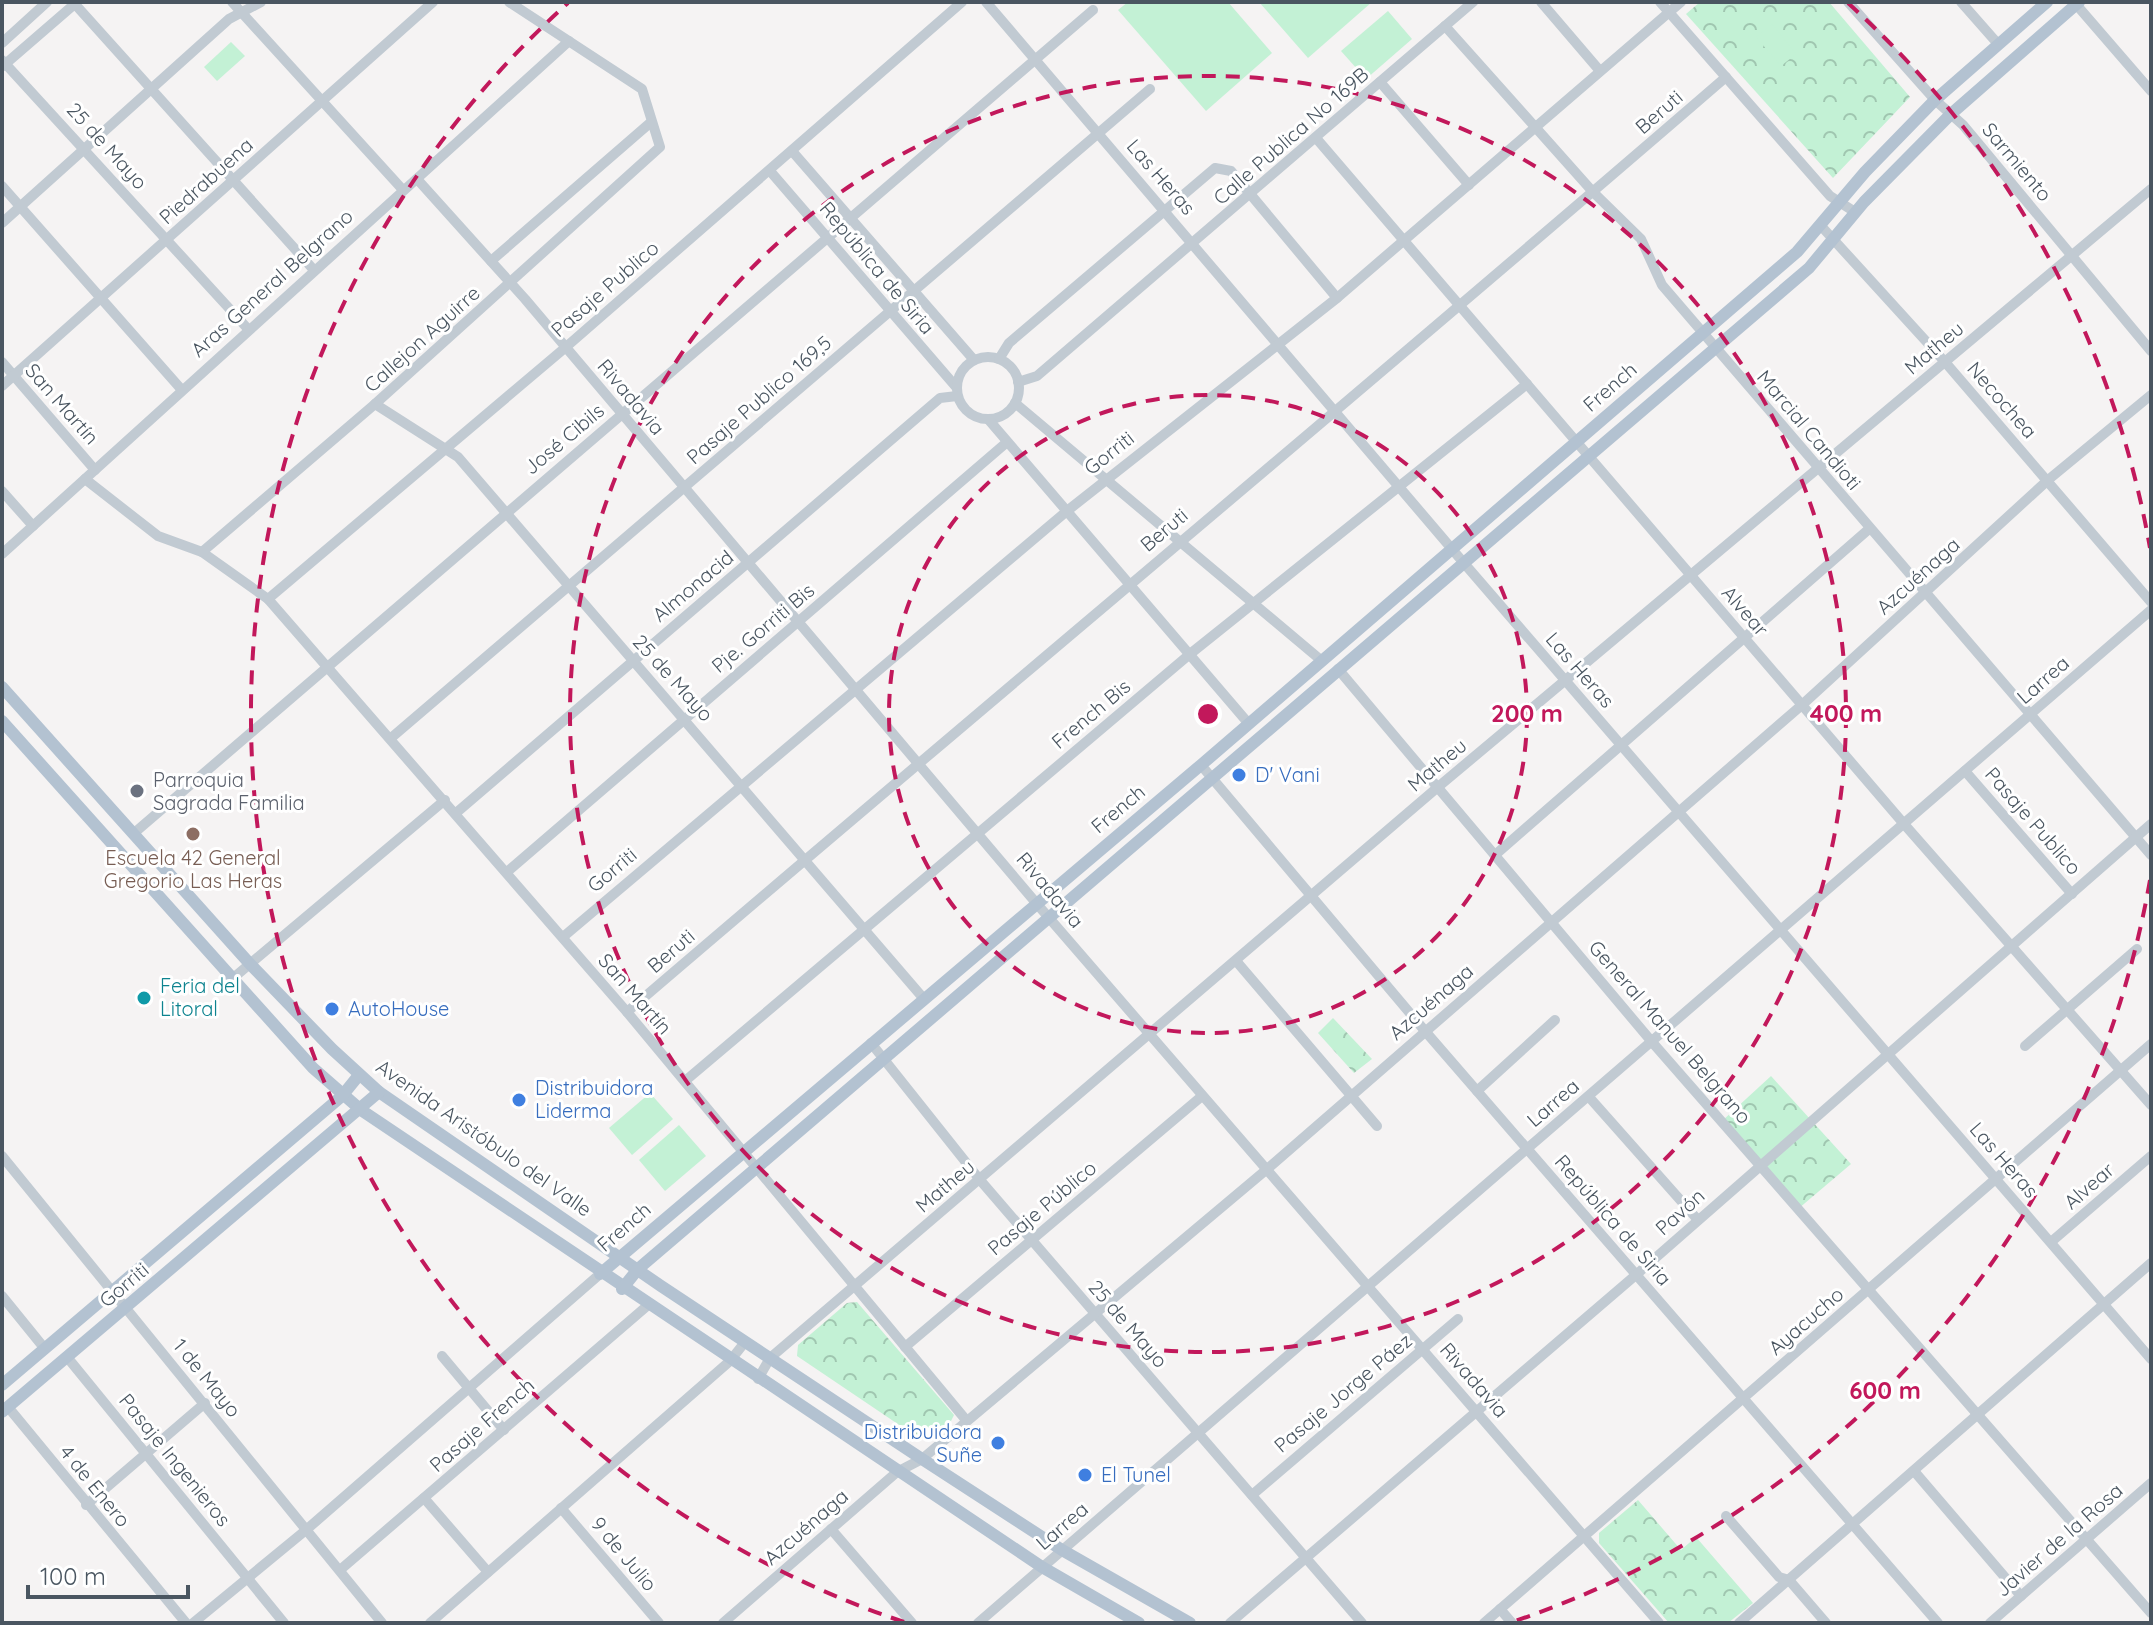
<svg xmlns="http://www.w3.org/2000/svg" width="2153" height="1625" viewBox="0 0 2153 1625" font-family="Quicksand,sans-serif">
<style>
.park{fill:url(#park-crowns)}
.pitch{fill:#c3f1d5}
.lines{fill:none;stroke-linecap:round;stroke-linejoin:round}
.minor{stroke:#c1cad2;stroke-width:10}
.major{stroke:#b3c2d1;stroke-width:12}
.ring{fill:none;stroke:#c2185b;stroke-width:4;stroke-dasharray:14 10}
.shop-dot{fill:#3f7fe0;stroke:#fff;stroke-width:3}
.worship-dot{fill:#6b7280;stroke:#fff;stroke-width:3}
.education-dot{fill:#8d6e63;stroke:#fff;stroke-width:3}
.culture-dot{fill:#0f9aa8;stroke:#fff;stroke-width:3}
.labels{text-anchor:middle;stroke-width:6;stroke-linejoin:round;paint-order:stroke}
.street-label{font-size:20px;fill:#4a5661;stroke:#fff}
.shop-label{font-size:20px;fill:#366cbe;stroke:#fff;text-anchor:start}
.worship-label{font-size:20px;fill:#5b616d;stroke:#fff;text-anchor:start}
.education-label{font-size:20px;fill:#785e54;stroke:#fff}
.culture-label{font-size:20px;fill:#0d838f;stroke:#fff;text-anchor:start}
.centre{fill:#c2185b;stroke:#fff;stroke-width:4}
.ring-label{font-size:24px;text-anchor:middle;font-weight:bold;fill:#c2185b;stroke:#fff;stroke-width:6;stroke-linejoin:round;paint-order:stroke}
</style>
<defs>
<pattern id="park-crowns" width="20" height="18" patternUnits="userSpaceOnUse" patternTransform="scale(2)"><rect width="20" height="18" fill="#c3f1d5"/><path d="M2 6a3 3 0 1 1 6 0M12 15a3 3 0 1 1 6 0" fill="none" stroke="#a0c6b0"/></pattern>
</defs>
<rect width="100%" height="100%" fill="#f5f3f3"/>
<g class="park">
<path d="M 1700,2 L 1829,2 L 1910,97 L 1833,178 L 1686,14 Z"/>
<path d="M 1333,1018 L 1372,1059 L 1354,1073 L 1318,1033 Z"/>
<path d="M 1771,1076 L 1851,1164 L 1798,1209 L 1722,1121 Z"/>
<path d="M 857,1302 L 954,1415 L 950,1423 L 929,1440 L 920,1439 L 797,1356 L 798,1345 L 847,1303 Z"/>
<path d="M 1638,1500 L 1681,1550 L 1696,1537 L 1753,1603 L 1728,1623 L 1669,1623 L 1599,1543 L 1599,1533 Z"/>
</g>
<g class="pitch">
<path d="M 1128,2 L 1228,2 L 1272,53 L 1206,111 L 1118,10 Z"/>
<path d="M 1259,2 L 1372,2 L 1308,58 Z"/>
<path d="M 1388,11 L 1412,39 L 1366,79 L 1341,51 Z"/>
<path d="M 1772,24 L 1796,54 L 1781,66 L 1756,37 Z"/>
<path d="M 231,42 L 245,56 L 217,81 L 204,67 Z"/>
<path d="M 650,1093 L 673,1119 L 632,1155 L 609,1128 Z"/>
<path d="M 679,1125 L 706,1156 L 665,1191 L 639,1160 Z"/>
</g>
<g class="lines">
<g class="minor">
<path d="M 73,2 L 313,269"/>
<path d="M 232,2 L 403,190"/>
<path d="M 986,2 L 1463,562 L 2151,1359"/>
<path d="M 1541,2 L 1600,71"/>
<path d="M 1660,2 L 1830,196 L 1855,212"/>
<path d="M 1848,2 L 1935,100 L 1963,125 L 2151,351"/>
<path d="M 1961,2 L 1998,44"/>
<path d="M 2074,2 L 2151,91"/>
<path d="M 1445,26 L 1593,192 L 1641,239 L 1662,285 L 2151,855"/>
<path d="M 2,43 L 47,2"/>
<path d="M 2,60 L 248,329"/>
<path d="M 3,66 L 77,2"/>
<path d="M 1380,82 L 1469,185"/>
<path d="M 1316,138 L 1904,824 L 2151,1105"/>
<path d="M 792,151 L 974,360"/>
<path d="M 770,171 L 957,388"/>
<path d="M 417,179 L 525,299 L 1037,904 L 1659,1623"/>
<path d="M 2,186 L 181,389"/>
<path d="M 2,223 L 229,19 L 261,2"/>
<path d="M 1822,227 L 1945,362 L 2151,602"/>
<path d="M 491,261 L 650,123"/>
<circle cx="988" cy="388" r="31"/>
<path d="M 999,359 L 1009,343 L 1215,168 L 1231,171 L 1337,298"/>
<path d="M 2,362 L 95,470"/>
<path d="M 1018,382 L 1037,376 L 1473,2"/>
<path d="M 2,386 L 433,2"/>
<path d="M 1015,403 L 1322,661"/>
<path d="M 375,404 L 458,457 L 924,999"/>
<path d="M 988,419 L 1249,724"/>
<path d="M 85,479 L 158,536 L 202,552 L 268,599 L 627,1012 L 966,1420"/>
<path d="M 2,491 L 33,526"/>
<path d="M 202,552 L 375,404 L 660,147 L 642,89 L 509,2"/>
<path d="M 2,554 L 569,41"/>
<path d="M 268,599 L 566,347 L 962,2"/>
<path d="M 1338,669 L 1652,1042 L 2151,1613"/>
<path d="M 391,738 L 1150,89"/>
<path d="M 1201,765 L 1425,1031 L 1938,1623"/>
<path d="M 1965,771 L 2072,894"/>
<path d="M 456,813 L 940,398 L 957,396"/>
<path d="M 133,834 L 1093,10"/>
<path d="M 1495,855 L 1869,529"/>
<path d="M 507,872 L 1006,443"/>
<path d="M 563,937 L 1067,511 L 1337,298 L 1681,2"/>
<path d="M 1237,962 L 1377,1126"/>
<path d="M 232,979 L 445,800"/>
<path d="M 627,1012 C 992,699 1362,392 1726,77"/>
<path d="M 871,1043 L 980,1180 L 1362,1623"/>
<path d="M 2025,1046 L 2137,949"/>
<path d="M 685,1081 L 1190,654 L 1527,384"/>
<path d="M 1477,1091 L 1555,1020"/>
<path d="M 1589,1097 L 1698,1220"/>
<path d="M 2,1156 L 382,1623"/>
<path d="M 2051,1242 L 2151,1156"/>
<path d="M 2,1296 L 45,1349"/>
<path d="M 905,1347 L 1202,1096"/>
<path d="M 442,1356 L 504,1430"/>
<path d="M 67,1357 L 284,1623"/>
<path d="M 758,1379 L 770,1358 L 1438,787 L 2151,189"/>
<path d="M 8,1407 L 186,1623"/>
<path d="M 1914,1471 L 2021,1596"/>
<path d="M 1252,1495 L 1458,1319"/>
<path d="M 424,1498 L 488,1572"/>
<path d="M 86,1505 L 205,1403"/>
<path d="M 561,1508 L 659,1623"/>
<path d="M 1726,1516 L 1779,1577 L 1789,1580 L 1826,1623"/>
<path d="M 831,1529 L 912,1623"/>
<path d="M 340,1570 L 647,1306"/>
<path d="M 1500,1609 L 1512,1623"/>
<path d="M 193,1623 L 306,1530 L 600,1274"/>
<path d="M 430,1623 L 730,1361 L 745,1342"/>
<path d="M 723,1623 L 897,1472 L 922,1459 L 1266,1170 L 1803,704 L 2048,480 L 2151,395"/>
<path d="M 978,1623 L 2151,610"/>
<path d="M 1230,1623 L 1637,1274 L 2151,824"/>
<path d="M 1484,1623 L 2151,1044"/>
<path d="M 1739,1623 L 2151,1263"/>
<path d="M 1990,1623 L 2151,1483"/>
</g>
<g class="major">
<path d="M 2,687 L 250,964 L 332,1049 L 379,1092 L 661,1286 L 922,1459 L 1062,1550 L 1190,1623"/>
<path d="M 2,721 L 313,1068 L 361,1110 L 1042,1567 L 1139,1623"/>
<path d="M 600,1274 L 1201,765 L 1797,252 L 1865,172 L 1935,100 L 2047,2"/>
<path d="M 622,1289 L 638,1269 L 1809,268 L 1864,202 L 1951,114 L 2079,2"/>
<path d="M 2,1385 L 342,1096 L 359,1075"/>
<path d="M 2,1412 L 379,1092"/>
</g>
</g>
<g class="ring">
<circle cx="1208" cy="714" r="319"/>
<circle cx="1208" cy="714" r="638"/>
<path d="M2150 880A957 957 0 0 1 1512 1622M904 1622A957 957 0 0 1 568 3M1848 3A957 957 0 0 1 2150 548"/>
</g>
<g class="shop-dot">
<circle cx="1239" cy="775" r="8"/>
<circle cx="332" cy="1009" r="8"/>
<circle cx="519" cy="1100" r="8"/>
<circle cx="998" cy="1443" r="8"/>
<circle cx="1085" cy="1475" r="8"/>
</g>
<circle class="worship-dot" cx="137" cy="791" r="8"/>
<circle class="education-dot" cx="193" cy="834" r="8"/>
<circle class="culture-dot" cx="144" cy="998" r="8"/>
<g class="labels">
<g class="street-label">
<text transform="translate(1659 112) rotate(-41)" y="7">Beruti</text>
<text transform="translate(1291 136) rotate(-41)" y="7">Calle Publica No 169B</text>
<text transform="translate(107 146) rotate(48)" y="7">25 de Mayo</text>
<text transform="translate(2017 162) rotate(50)" y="7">Sarmiento</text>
<text transform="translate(1161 177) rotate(49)" y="7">Las Heras</text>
<text transform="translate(206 181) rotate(-42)" y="7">Piedrabuena</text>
<text transform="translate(877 268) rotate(50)" y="7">República de Siria</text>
<text transform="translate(272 283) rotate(-42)" y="7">Aras General Belgrano</text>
<text transform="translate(605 289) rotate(-41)" y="7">Pasaje Publico</text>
<text transform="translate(422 339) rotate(-42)" y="7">Callejon Aguirre</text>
<text transform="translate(1934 348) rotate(-40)" y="7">Matheu</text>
<text transform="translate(1610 387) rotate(-41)" y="7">French</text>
<text transform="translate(631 397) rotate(50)" y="7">Rivadavia</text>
<text transform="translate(759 400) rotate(-41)" y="7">Pasaje Publico 169,5</text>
<text transform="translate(2002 400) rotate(49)" y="7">Necochea</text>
<text transform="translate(62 404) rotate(49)" y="7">San Martín</text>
<text transform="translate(1809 430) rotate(50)" y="7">Marcial Candioti</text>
<text transform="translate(564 439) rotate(-40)" y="7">José Cibils</text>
<text transform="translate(1109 453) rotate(-38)" y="7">Gorriti</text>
<text transform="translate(1164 530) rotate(-40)" y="7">Beruti</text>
<text transform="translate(1918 576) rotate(-42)" y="7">Azcuénaga</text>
<text transform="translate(693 586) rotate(-40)" y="7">Almonacid</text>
<text transform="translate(1745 611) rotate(49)" y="7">Alvear</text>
<text transform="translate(763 628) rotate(-40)" y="7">Pje. Gorriti Bis</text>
<text transform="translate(1580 670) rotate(49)" y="7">Las Heras</text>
<text transform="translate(673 678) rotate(48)" y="7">25 de Mayo</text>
<text transform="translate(2043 680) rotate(-41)" y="7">Larrea</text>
<text transform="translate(1091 714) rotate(-40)" y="7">French Bis</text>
<text transform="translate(1437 765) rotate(-40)" y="7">Matheu</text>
<text transform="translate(1118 809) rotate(-40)" y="7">French</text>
<text transform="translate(2033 821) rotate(49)" y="7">Pasaje Publico</text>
<text transform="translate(612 870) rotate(-40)" y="7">Gorriti</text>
<text transform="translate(1050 890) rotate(50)" y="7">Rivadavia</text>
<text transform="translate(671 951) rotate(-41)" y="7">Beruti</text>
<text transform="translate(635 994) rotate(49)" y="7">San Martín</text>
<text transform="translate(1431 1002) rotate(-41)" y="7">Azcuénaga</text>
<text transform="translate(1670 1032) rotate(49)" y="7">General Manuel Belgrano</text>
<text transform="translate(1553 1103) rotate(-41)" y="7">Larrea</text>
<text transform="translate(484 1138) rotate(35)" y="7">Avenida Aristóbulo del Valle</text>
<text transform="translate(2004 1160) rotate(49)" y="7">Las Heras</text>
<text transform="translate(945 1186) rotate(-40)" y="7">Matheu</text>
<text transform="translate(2089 1186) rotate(-41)" y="7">Alvear</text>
<text transform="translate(1042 1208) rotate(-40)" y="7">Pasaje Público</text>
<text transform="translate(1680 1212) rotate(-42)" y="7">Pavón</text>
<text transform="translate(1613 1220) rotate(49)" y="7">República de Siria</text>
<text transform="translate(624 1227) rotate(-41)" y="7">French</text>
<text transform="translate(124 1285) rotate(-40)" y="7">Gorriti</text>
<text transform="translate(1806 1321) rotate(-41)" y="7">Ayacucho</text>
<text transform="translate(1128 1324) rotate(49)" y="7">25 de Mayo</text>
<text transform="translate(207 1378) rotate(51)" y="7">1 de Mayo</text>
<text transform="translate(1474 1380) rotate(49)" y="7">Rivadavia</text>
<text transform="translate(1343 1393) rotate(-40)" y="7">Pasaje Jorge Páez</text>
<text transform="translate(482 1425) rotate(-41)" y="7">Pasaje French</text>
<text transform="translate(175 1460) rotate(51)" y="7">Pasaje Ingenieros</text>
<text transform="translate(95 1486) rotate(51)" y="7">4 de Enero</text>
<text transform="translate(1062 1526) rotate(-41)" y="7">Larrea</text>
<text transform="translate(806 1527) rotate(-41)" y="7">Azcuénaga</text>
<text transform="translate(2059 1540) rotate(-41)" y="7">Javier de la Rosa</text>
<text transform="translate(624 1554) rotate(50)" y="7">9 de Julio</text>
</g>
<g class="shop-label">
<text x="1255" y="782">D' Vani</text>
<text x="348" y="1016">AutoHouse</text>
<text x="535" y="1095">Distribuidora<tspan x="535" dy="23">Liderma</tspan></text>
<text x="982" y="1439" text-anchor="end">Distribuidora<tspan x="982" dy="23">Suñe</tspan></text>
<text x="1101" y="1482">El Tunel</text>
</g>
<g class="worship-label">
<text x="153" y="787">Parroquia<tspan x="153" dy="23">Sagrada Familia</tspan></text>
</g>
<g class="education-label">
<text x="193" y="865">Escuela 42 General<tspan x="193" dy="23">Gregorio Las Heras</tspan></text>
</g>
<g class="culture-label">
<text x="160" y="993">Feria del<tspan x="160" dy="23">Litoral</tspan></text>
</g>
</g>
<circle cx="1208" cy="714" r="12" class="centre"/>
<g class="ring-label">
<text x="1527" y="722">200 m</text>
<text x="1846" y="722">400 m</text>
<text x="1885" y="1399">600 m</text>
</g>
<rect width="2153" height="1625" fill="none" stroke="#4a5661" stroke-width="8"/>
<path d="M28 1585v12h160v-12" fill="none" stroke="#4a5661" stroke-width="4"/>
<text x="40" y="1585" font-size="24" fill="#4a5661" stroke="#ffffff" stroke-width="6" paint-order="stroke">100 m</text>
</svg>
